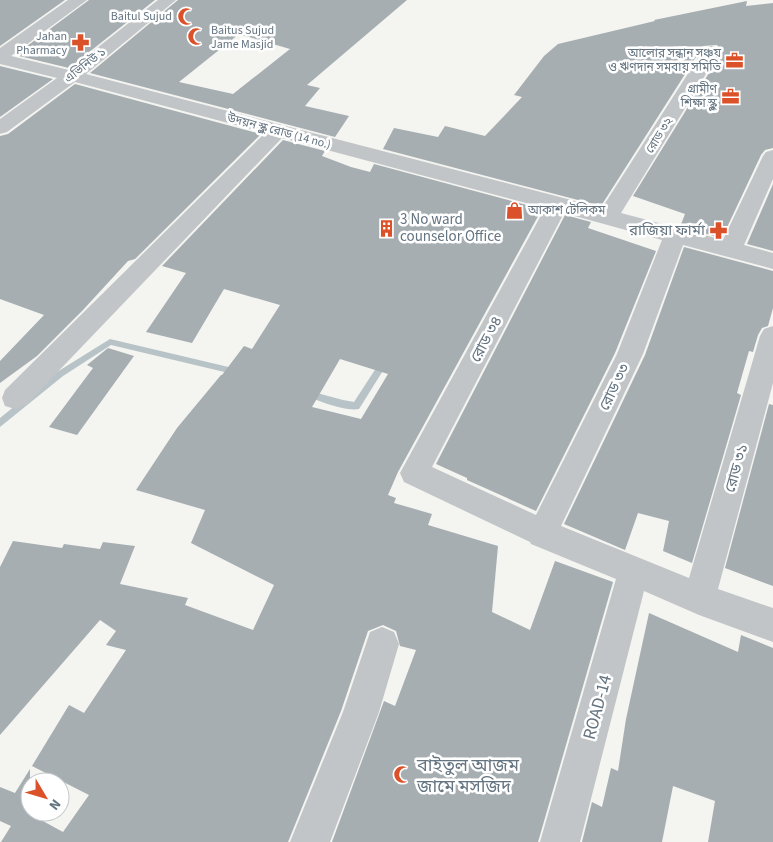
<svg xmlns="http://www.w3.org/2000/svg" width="773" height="842" viewBox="0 0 773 842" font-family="'Source Sans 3','Noto Sans Bengali',sans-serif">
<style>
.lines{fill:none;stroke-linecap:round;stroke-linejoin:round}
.stream{fill:#b8c3c7;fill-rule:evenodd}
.building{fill:#a6aeb2;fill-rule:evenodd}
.minor{fill:#c2c5c8;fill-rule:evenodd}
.labels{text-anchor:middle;stroke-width:5;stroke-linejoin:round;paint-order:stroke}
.far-poi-label{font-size:12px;fill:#647480;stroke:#fff;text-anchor:end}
.far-street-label{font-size:12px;fill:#647480;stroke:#fff}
.poi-label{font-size:15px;fill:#647480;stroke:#fff;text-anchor:start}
.street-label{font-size:15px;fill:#647480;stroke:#fff}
.near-street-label{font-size:18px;fill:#647480;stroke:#fff}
.near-poi-label{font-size:18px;fill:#647480;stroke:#fff;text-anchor:start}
</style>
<rect width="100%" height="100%" fill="#f4f4f0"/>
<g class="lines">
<g class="stream">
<path d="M 110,339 L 237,369 L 241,372 L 237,375 L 111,345 L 63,376 L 0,427 L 0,418 L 57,372 Z"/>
<path d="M 385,358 L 389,361 L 359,409 C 345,412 317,400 303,395 L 302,393 L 303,391 L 306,390 L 343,400 L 354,402 L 382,359 Z"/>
</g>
</g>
<g class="building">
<path d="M 0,0 L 65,0 L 0,46 Z"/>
<path d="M 89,0 L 155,0 L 69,68 L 15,55 Z"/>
<path d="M 178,0 L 407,0 L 307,85 L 320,88 L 305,106 L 349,116 L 335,137 L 90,73 ZM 239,34 L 290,49 L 233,94 L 179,82 Z"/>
<path d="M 747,1 L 746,6 L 773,3 L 773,148 L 765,150 L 761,155 L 722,238 L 680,227 L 685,214 L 633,196 L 722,52 L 717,45 L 703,46 L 601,206 L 383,149 L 394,128 L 438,137 L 445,126 L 485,136 L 522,97 L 514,95 L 544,56 L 558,44 L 655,21 L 654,20 Z"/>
<path d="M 0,66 L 53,79 L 0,117 Z"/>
<path d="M 75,84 L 261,134 L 135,259 L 128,261 L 83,310 L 37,356 L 0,383 L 0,361 L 44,315 L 0,299 L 0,136 L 8,134 Z"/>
<path d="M 283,140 L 325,151 L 322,156 L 351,167 L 370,172 L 374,164 L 542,209 L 398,472 L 388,495 L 396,498 L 394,503 L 432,514 L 428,525 L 498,546 L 492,612 L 530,630 L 555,561 L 613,582 L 538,842 L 332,842 L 384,701 L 395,706 L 416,650 L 400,646 L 396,631 L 383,625 L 368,631 L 341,711 L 288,842 L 1,842 L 11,826 L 0,821 L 0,787 L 15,793 L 30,769 L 30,814 L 63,832 L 89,795 L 32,766 L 69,705 L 84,713 L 126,650 L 106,645 L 116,631 L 100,620 L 0,735 L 0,567 L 13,541 L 62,548 L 64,544 L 100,549 L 103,542 L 135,546 L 120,584 L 188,598 L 185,605 L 253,630 L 274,585 L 191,543 L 205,510 L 136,490 L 177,428 L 221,375 L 222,375 L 244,346 L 252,349 L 280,305 L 224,289 L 192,343 L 146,332 L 186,273 L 162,266 ZM 340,359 L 388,374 L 361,419 L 312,407 Z"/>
<path d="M 773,184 L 773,251 L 747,244 Z"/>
<path d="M 565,215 L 591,222 L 588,228 L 656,251 L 615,353 L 536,511 L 467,480 L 467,478 L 436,464 Z"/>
<path d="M 684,247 L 773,271 L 773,308 L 768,326 L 762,328 L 758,335 L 753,352 L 749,351 L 737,393 L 741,395 L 692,563 L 663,551 L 669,521 L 638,513 L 625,550 L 564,524 L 645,355 Z"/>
<path d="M 108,348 L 134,356 L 77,435 L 49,427 L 93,368 L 87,365 Z"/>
<path d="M 769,404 L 773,405 L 773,586 L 725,568 Z"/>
<path d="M 649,613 L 738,652 L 741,635 L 773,648 L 773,842 L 708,842 L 715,801 L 673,786 L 662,842 L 582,842 L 592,802 L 602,807 L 611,768 L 618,771 L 626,719 Z"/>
</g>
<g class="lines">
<g class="minor">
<path d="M 68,0 L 87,0 L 11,56 L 69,70 L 158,0 L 176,0 L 86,74 L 602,208 L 705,47 L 711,46 L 717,47 L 720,51 L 621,213 L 723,240 L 763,156 L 766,152 L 773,150 L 773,179 L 744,245 L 773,253 L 773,269 L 683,245 L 643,354 L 561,526 L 689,578 L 760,336 L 764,329 L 773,326 L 773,383 L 718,589 L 773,608 L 773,642 L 699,615 L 644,591 L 580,842 L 540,842 L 616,579 L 531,544 L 530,542 L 404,482 L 400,473 L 545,208 L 282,138 L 25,406 L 15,409 L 5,406 L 2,398 L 5,390 L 265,133 L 75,82 L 7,132 L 0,134 L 0,119 L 57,78 L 0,64 L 0,48 ZM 564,213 L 662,240 L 617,354 L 536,515 L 432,467 Z"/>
<path d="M 382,627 L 394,632 L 399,644 L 379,712 L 330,842 L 290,842 L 343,712 L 370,632 Z"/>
</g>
</g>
<defs>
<symbol id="mosque-bare" viewBox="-9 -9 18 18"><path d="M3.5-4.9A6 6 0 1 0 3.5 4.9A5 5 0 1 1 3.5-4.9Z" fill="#db5129" stroke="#fff" stroke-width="2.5" paint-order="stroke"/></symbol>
<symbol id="pharmacy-bare" viewBox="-9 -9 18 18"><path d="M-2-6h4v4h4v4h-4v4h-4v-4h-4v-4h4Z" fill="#db5129" stroke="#fff" stroke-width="2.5" paint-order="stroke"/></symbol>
<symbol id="office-bare" viewBox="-9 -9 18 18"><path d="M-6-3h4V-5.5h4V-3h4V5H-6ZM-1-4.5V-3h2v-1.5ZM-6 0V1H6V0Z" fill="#db5129" stroke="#fff" stroke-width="2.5" paint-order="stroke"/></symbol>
<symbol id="shop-bare" viewBox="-9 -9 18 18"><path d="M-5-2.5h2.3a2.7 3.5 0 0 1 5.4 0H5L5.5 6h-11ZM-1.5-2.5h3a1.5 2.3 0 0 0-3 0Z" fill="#db5129" stroke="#fff" stroke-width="2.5" paint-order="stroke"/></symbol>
<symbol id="building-bare" viewBox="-9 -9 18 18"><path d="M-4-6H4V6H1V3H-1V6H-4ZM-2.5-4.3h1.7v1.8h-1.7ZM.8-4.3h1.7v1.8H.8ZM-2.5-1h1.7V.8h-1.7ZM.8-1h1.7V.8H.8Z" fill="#db5129" stroke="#fff" stroke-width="2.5" paint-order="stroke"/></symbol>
</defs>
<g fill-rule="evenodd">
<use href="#mosque-bare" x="174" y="4" width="25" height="25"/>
<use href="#mosque-bare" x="184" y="24" width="25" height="25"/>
<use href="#pharmacy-bare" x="68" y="30" width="25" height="25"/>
<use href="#office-bare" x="722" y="48" width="25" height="25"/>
<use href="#office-bare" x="718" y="84" width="25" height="25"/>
<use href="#shop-bare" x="502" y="198" width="25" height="25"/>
<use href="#building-bare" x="374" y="216" width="25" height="25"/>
<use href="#pharmacy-bare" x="706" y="218" width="25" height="25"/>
<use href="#mosque-bare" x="390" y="762" width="25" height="25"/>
</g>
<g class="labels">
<g class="far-poi-label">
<text x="172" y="20">Baitul Sujud</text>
<text x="211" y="34" text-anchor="start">Baitus Sujud<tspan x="211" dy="14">Jame Masjid</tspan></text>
<text x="67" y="40">Jahan<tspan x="67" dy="14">Pharmacy</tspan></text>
<text x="721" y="57">আলোর সন্ধান সঞ্চয়<tspan x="721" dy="14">ও ঋণদান সমবায় সমিতি</tspan></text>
<text x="717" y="93">গ্রামীণ<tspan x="717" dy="14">শিক্ষা স্কুল</tspan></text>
<text x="528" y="214" text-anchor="start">আকাশ টেলিকম</text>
</g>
<g class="far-street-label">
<text transform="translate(85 65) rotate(-38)" y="4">এভিনিউ ১</text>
<text transform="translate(279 131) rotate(15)" y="4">উদয়ন স্কুল রোড (14 no.)</text>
<text transform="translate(659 135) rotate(-58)" y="4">রোড ৩২</text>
</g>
<g class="poi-label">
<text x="400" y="224">3 No ward<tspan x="400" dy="17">counselor Office</tspan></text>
<text x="705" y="235" text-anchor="end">রাজিয়া ফার্মা</text>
</g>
<g class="street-label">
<text transform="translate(486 339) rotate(-62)" y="5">রোড ৩৪</text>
<text transform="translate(614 387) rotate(-64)" y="5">রোড ৩৩</text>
<text transform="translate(736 468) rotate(-74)" y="5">রোড ৩১</text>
</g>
<g class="near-street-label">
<text transform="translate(597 707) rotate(-75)" y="6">ROAD-14</text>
</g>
<g class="near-poi-label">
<text x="417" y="771">বাইতুল আজম<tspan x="417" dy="21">জামে মসজিদ</tspan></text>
</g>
</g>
<g transform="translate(45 797) rotate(128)"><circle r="24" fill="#ffffff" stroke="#c1c7cc"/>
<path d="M0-4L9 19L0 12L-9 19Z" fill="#db5129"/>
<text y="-8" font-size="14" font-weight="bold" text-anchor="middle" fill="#647480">N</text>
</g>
</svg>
